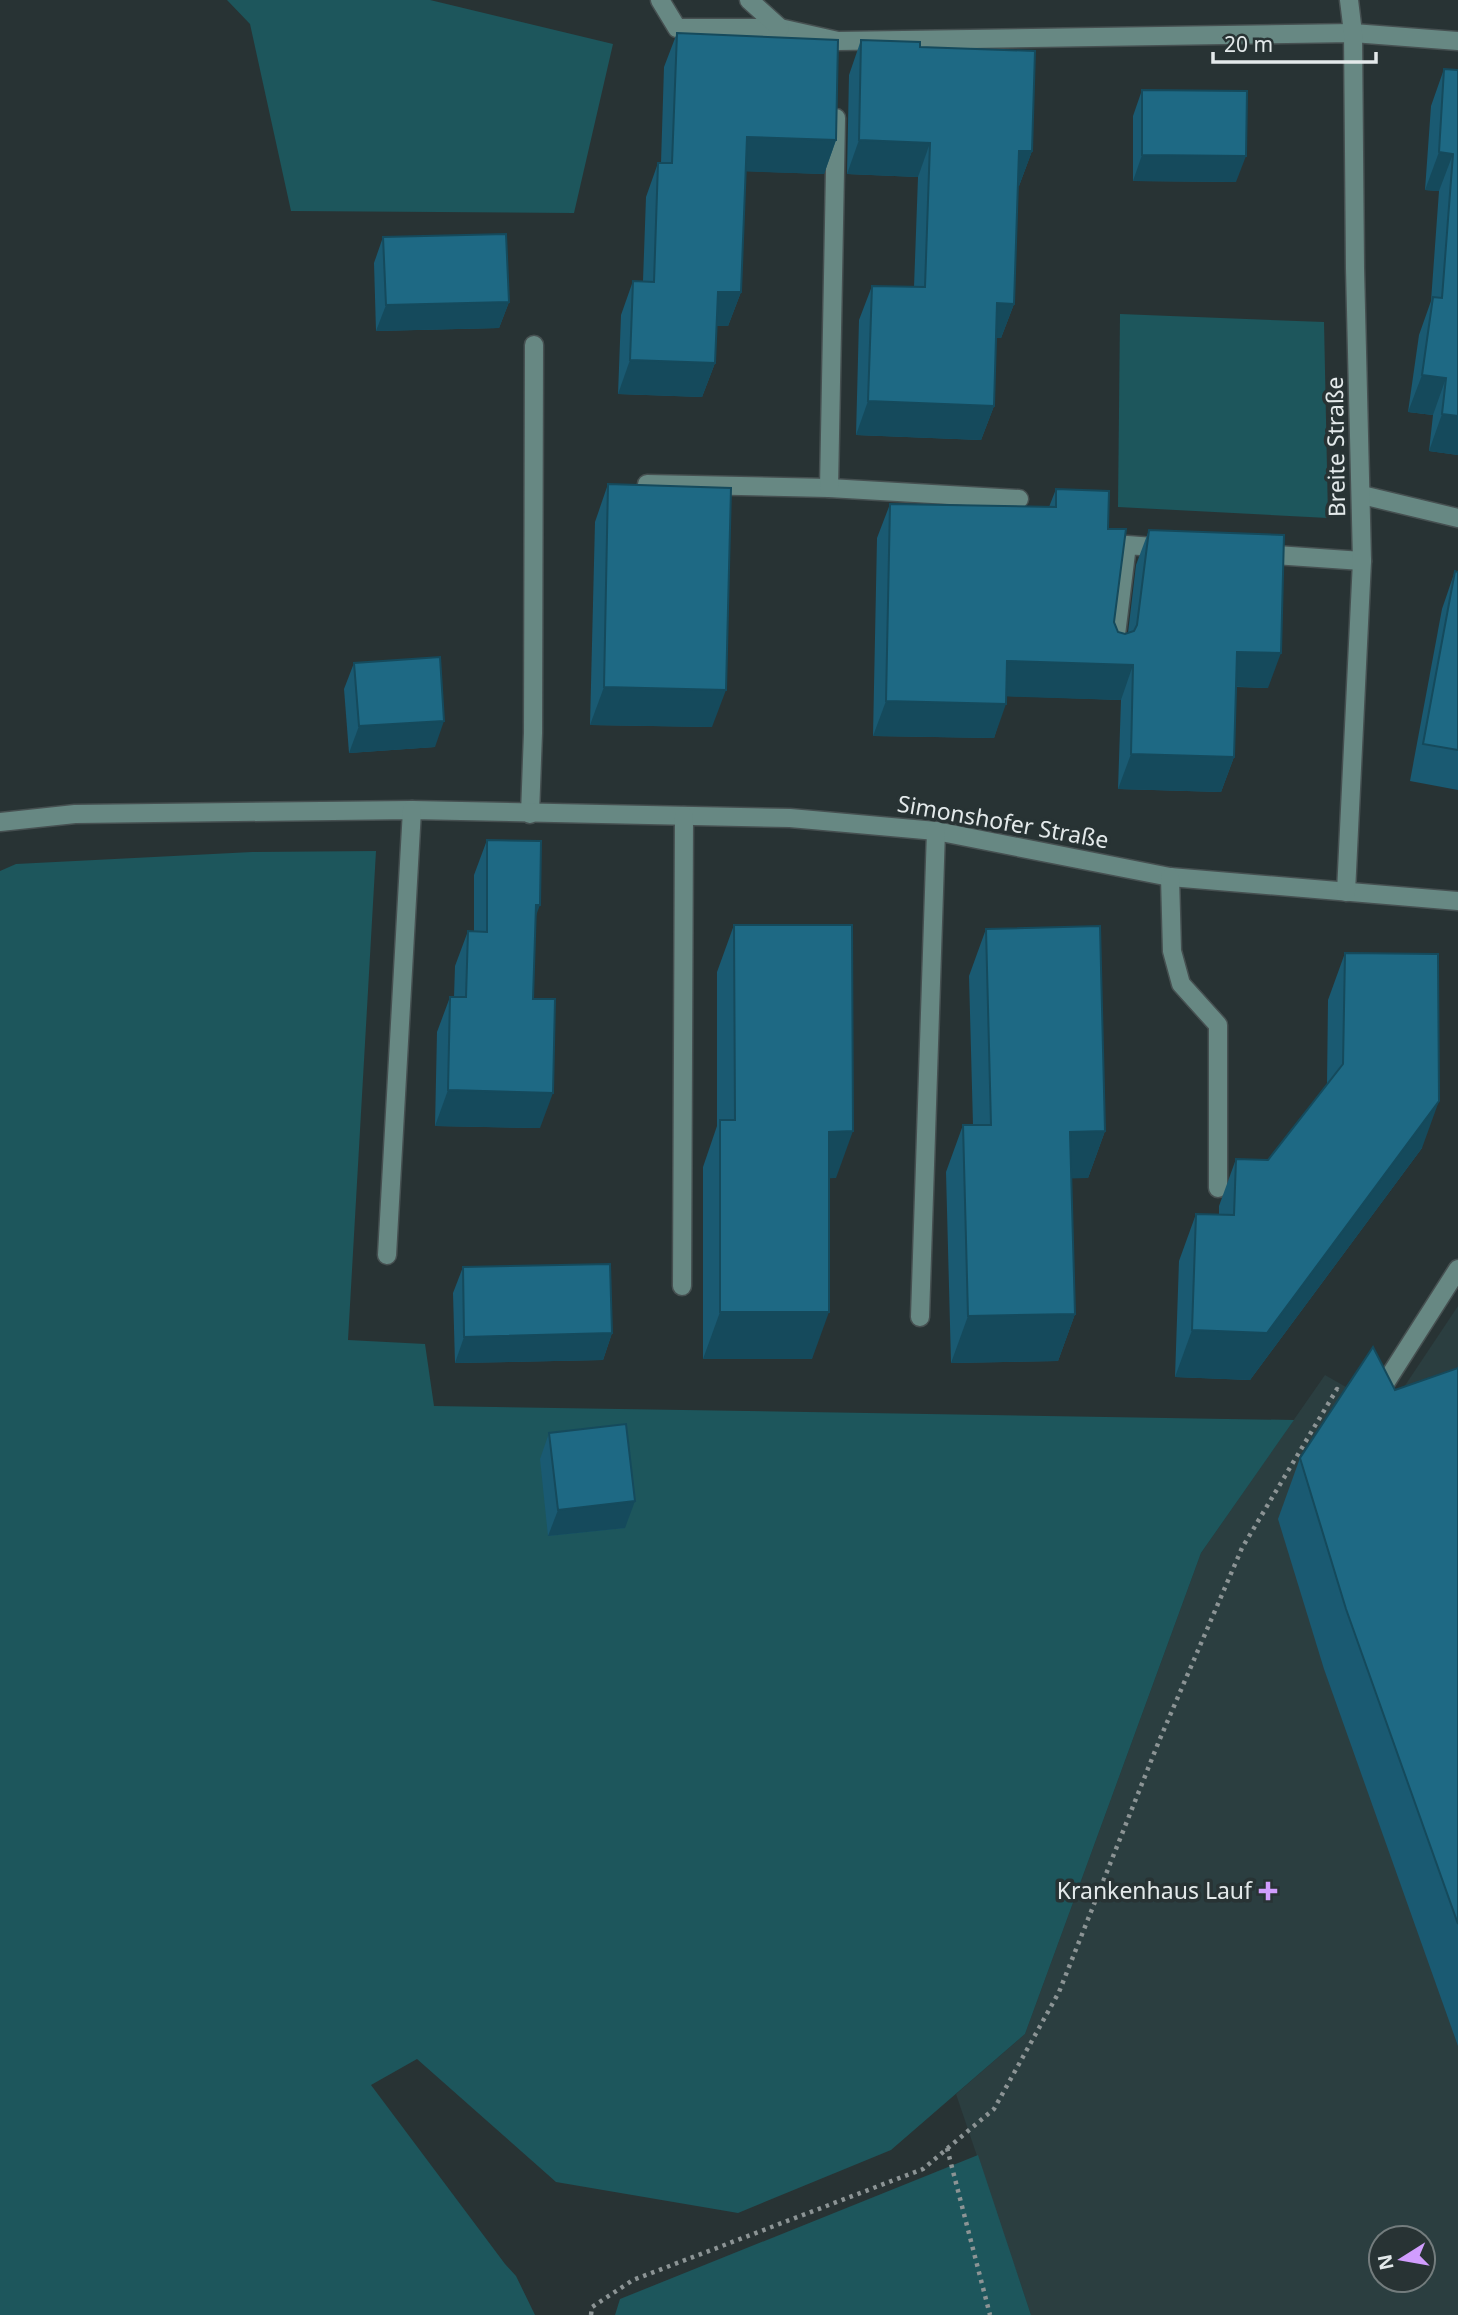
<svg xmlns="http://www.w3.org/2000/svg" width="1458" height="2315" viewBox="0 0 1458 2315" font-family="'Noto Sans',sans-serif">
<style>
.built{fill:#2b3e40;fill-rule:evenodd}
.green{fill:#1d565c}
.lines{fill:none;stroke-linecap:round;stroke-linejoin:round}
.minor-casing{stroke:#465051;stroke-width:21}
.path{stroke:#8c9495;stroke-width:4.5;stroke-dasharray:3.5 5;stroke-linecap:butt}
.minor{stroke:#678883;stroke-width:18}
.wall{fill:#1a5a72}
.shaded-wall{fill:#154a5c}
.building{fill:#1e6984;stroke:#154a5c;stroke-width:2}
.poi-dot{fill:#d19dfe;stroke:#283334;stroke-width:2.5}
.labels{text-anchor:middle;stroke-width:7;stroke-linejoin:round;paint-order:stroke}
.street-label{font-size:23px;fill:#e3e9ea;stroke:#283334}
.poi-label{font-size:23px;fill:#e3e9ea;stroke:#283334;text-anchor:end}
</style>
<rect width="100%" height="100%" fill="#283334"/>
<path class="built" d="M 1458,1306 L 1458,2315 L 1031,2315 L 956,2094 L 1025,2034 L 1201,1553 L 1325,1375 L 1388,1411 ZM 1381,2238 L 1423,2238 L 1423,2280 L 1381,2280 Z"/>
<g class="green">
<path d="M 227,0 L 430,0 L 613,44 L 574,213 L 291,211 L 250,24 Z"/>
<path d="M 1120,314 L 1324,322 L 1328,518 L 1118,507 Z"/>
<path d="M 376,851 L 348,1340 L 425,1344 L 434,1406 L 1294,1420 L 1201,1553 L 1025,2034 L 891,2150 L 738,2213 L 556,2182 L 417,2059 L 371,2085 L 505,2264 L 516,2276 L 535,2315 L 0,2315 L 0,871 L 16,864 L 252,852 Z"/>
<path d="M 978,2155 L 1031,2315 L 615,2315 L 620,2299 Z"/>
</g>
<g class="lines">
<defs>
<g id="minor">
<path d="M 660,0 L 677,28 L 780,28 L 838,41 L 1353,33 L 1458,41"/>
<path d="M 749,0 L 780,28"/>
<path d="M 647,484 L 829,488 L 1019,499"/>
<path d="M 829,488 L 836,118"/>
<path d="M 1362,495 L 1458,518"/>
<path d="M 1261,554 L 1362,561"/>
<path d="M 1114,651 L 1127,545 L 1167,548"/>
<path d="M 530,814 L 533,733 L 534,345"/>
<path d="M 0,822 L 75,814 L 412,810 L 790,818 L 936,831 L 1170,877 L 1458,901"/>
<path d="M 1170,877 L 1172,951 L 1181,984 L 1218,1025 L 1218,1188"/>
<path d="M 1346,892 L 1362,561 L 1355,268 L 1353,33 L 1349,0"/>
<path d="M 387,1255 L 412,810"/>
<path d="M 682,1286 L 684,816"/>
<path d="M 920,1317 L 936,831"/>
<path d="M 1377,1396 L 1458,1269"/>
</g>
</defs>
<use href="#minor" class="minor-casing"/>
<g class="path">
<path d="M 947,2148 L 990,2315"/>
<path d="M 591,2315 L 592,2307 L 633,2280 L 923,2169 L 994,2109 L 1059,1992 L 1159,1741 L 1242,1548 L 1337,1389 L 1340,1391"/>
</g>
<use href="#minor" class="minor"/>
</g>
<g class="wall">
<path d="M 677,33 L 836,140 L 824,174 L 745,171 L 741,292 L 728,326 L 716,326 L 715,363 L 702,397 L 618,394 L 621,315 L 633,281 L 643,281 L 646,197 L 658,163 L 661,163 L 664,67 Z"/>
<path d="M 861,40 L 920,47 L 1032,151 L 1019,186 L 1018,186 L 1014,304 L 1001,338 L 996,338 L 994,406 L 981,440 L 856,435 L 859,320 L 872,286 L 914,287 L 918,177 L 847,174 L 849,75 Z"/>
<path d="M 1444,69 L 1458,70 L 1458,455 L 1429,451 L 1433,415 L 1408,412 L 1419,335 L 1431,301 L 1439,191 L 1425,190 L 1431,106 Z"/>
<path d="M 1142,90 L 1236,182 L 1133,181 L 1133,116 Z"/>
<path d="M 383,237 L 509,302 L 499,328 L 376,331 L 374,263 Z"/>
<path d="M 608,484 L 712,727 L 590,725 L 595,522 Z"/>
<path d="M 1056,489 L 1108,529 L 1114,622 L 1118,632 L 1125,634 L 1128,633 L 1136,565 L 1149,530 L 1268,688 L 1236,687 L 1234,757 L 1221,792 L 1118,789 L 1121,700 L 1007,696 L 994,738 L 873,736 L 877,538 L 890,504 L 1049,507 Z"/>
<path d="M 1455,571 L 1458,572 L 1458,790 L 1410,781 L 1442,609 Z"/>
<path d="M 354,663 L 435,747 L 349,753 L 344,689 Z"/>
<path d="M 487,840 L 535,917 L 533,999 L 540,1128 L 435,1126 L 437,1032 L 450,997 L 454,997 L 455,966 L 468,931 L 474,931 L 474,875 Z"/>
<path d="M 734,925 L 836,1178 L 829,1178 L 812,1359 L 703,1359 L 703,1167 L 717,1126 L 717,972 Z"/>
<path d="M 986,929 L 1105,1131 L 1088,1178 L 1071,1178 L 1075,1314 L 1058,1361 L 951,1363 L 946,1172 L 963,1125 L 973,1125 L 969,976 Z"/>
<path d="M 1345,953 L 1422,1148 L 1250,1380 L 1175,1377 L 1179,1261 L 1196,1214 L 1219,1215 L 1219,1206 L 1236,1159 L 1268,1160 L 1327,1085 L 1328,1000 Z"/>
<path d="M 463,1267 L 612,1333 L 603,1360 L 455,1363 L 453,1293 Z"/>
<path d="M 1458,1368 L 1458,2046 L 1324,1669 L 1278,1519 L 1300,1458 L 1395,1390 Z"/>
<path d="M 549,1433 L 625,1528 L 548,1536 L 540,1459 Z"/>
</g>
<g class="shaded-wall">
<path d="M 747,137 L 836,140 L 824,174 L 734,171 Z"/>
<path d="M 859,140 L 930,143 L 918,177 L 847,174 Z"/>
<path d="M 1019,151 L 1032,151 L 1019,186 L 1007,186 Z"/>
<path d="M 1439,152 L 1453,154 L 1439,191 L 1425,190 Z"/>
<path d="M 1142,155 L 1246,156 L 1236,182 L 1133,181 Z"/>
<path d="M 718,292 L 741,292 L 728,326 L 705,326 Z"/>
<path d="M 509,302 L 499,328 L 376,331 L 386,305 Z"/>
<path d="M 997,303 L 1014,304 L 1001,338 L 984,338 Z"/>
<path d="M 630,360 L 715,363 L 702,397 L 618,394 Z"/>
<path d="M 1422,375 L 1446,378 L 1433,415 L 1408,412 Z"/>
<path d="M 868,401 L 994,406 L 981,440 L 856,435 Z"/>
<path d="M 1442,414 L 1458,416 L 1458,455 L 1429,451 Z"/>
<path d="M 1237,652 L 1281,653 L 1268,688 L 1224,686 Z"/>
<path d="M 1007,661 L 1133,665 L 1121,700 L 994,696 Z"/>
<path d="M 604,687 L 726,690 L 712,727 L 590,725 Z"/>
<path d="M 886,701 L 1006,704 L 994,738 L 873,736 Z"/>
<path d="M 444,721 L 435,747 L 349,753 L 359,726 Z"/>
<path d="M 1131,754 L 1234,757 L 1221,792 L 1118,789 Z"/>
<path d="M 536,905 L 540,905 L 527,940 Z"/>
<path d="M 448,1090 L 553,1093 L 540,1128 L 435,1126 Z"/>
<path d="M 1439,1101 L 1422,1148 L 1250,1380 L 1175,1377 L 1192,1330 Z"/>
<path d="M 853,1131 L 836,1178 L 812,1179 L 829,1132 Z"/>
<path d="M 1105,1131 L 1088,1178 L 1053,1179 L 1070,1132 Z"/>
<path d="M 720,1312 L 829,1312 L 812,1359 L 703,1359 Z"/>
<path d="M 1075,1314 L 1058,1361 L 951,1363 L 968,1316 Z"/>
<path d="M 612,1333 L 603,1360 L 455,1363 L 464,1337 Z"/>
<path d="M 635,1501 L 625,1528 L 548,1536 L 558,1510 Z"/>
</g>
<g class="building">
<path d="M 677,33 L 838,40 L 836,140 L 747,137 L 741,292 L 718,292 L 715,363 L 630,360 L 633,281 L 654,282 L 658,163 L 672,163 Z"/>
<path d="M 861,40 L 920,42 L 920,47 L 1035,51 L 1032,151 L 1019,151 L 1014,304 L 997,303 L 994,406 L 868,401 L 872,286 L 925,287 L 930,143 L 859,140 Z"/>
<path d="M 1444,69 L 1458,70 L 1458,416 L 1442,414 L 1446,378 L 1422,375 L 1433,297 L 1442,298 L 1453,154 L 1439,152 Z"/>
<path d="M 1142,90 L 1247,91 L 1246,156 L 1142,155 Z"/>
<path d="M 506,234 L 509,302 L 386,305 L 383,237 Z"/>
<path d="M 608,484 L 731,488 L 726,690 L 604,687 Z"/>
<path d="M 1056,489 L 1109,491 L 1108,529 L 1126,529 L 1114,622 L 1118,632 L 1125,634 L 1134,631 L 1137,625 L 1149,530 L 1284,535 L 1281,653 L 1237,652 L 1234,757 L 1131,754 L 1133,665 L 1007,661 L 1006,704 L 886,701 L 890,504 L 1056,507 Z"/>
<path d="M 1455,571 L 1458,572 L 1458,750 L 1423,744 Z"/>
<path d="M 440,657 L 444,721 L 359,726 L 354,663 Z"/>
<path d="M 487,840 L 541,841 L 540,905 L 536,905 L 533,999 L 555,999 L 553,1093 L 448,1090 L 450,997 L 466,997 L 468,931 L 487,932 Z"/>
<path d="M 734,925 L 852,925 L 853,1131 L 829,1132 L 829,1312 L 720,1312 L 720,1120 L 735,1120 Z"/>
<path d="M 1100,926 L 1105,1131 L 1070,1132 L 1075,1314 L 968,1316 L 963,1125 L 991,1125 L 986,929 Z"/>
<path d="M 1345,953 L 1438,954 L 1439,1101 L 1267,1333 L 1192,1330 L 1196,1214 L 1234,1215 L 1236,1159 L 1268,1160 L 1343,1064 Z"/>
<path d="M 610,1264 L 612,1333 L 464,1337 L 463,1267 Z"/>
<path d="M 1373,1347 L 1395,1390 L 1458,1368 L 1458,1924 L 1346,1609 L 1300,1458 Z"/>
<path d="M 626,1424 L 635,1501 L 558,1510 L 549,1433 Z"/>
</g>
<path class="poi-dot" d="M1264.5 1880.5h7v7h7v7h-7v7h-7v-7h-7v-7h7z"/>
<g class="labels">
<g class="street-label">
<text transform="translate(1336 447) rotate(-91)" y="8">Breite Straße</text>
<text transform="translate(1003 822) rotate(10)" y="8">Simonshofer Straße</text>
</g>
<g class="poi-label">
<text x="1252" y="1899">Krankenhaus Lauf</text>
</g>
</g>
<g transform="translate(1402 2259) rotate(259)"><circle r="33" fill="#283334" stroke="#737c7d" stroke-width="2"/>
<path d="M0-5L12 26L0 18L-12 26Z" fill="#d19dfe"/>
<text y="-10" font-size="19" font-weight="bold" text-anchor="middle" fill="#e3e9ea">N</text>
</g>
<path d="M1213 52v10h163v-10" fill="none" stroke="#e3e9ea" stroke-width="3.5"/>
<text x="1224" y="52" font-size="21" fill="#e3e9ea" stroke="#283334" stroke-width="5" paint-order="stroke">20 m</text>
</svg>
